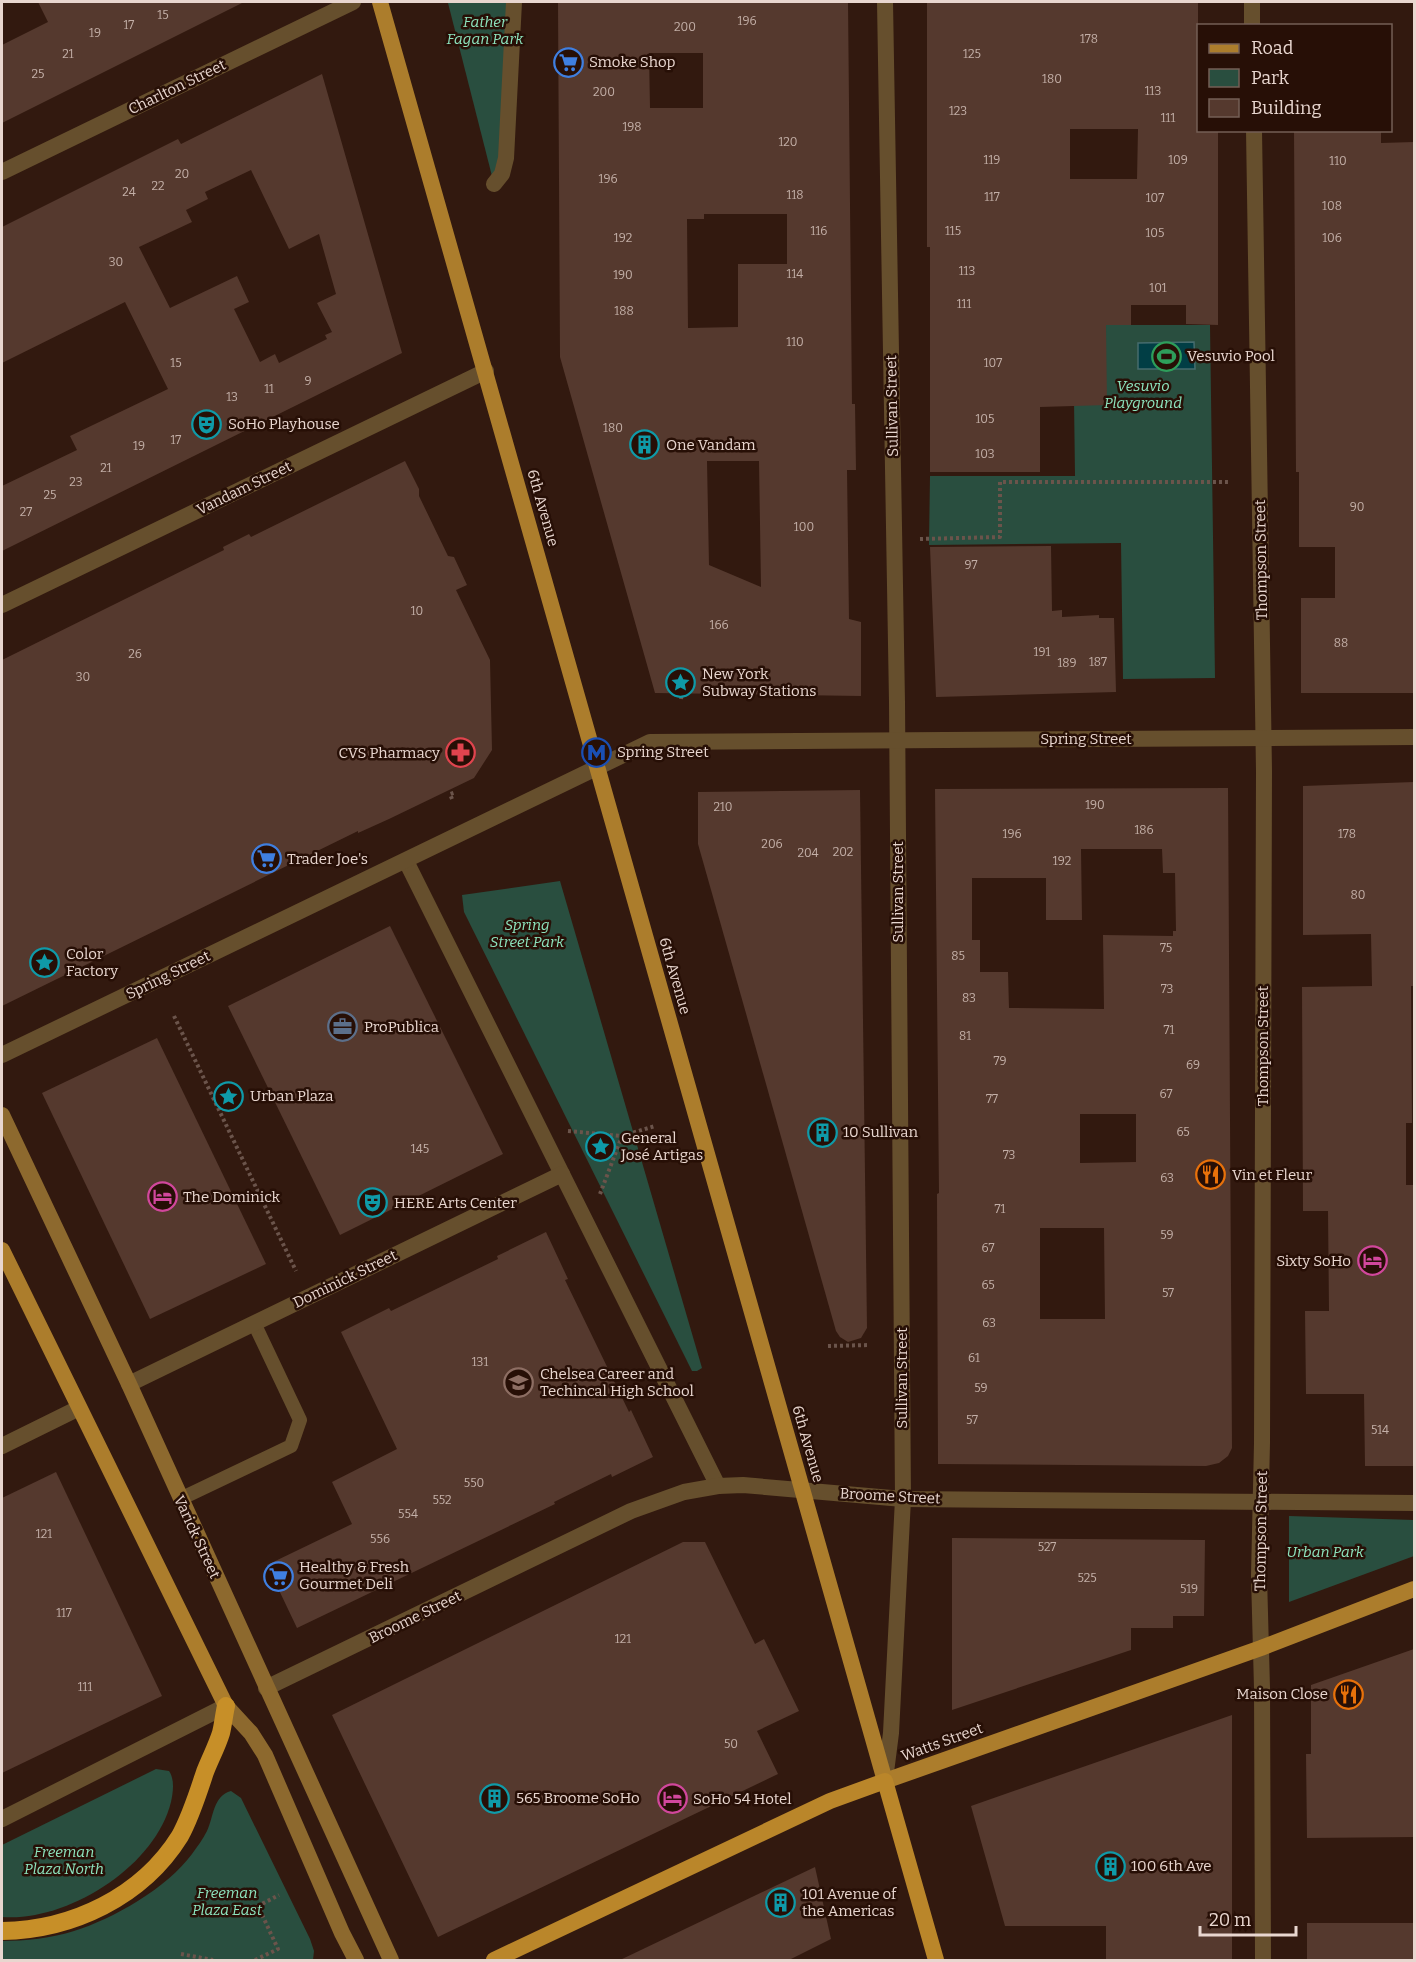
<svg xmlns="http://www.w3.org/2000/svg" width="1416" height="1962" viewBox="0 0 1416 1962" font-family="Bitter,serif">
<style>
.green{fill:#294e3f}
.water{fill:#013e45;stroke:#466c6e;stroke-width:1.5}
.building{fill:#55392e;fill-rule:evenodd}
.lines{fill:none;stroke-linecap:round;stroke-linejoin:round}
.path{stroke:#6b544b;stroke-width:4;stroke-dasharray:3 3;stroke-linecap:butt}
.service{stroke:#664f2d;stroke-width:14}
.pedestrian{stroke:#664f2d;stroke-width:16}
.minor{stroke:#664f2d;stroke-width:16}
.secondary{stroke:#8d692e;stroke-width:16}
.primary{stroke:#ac7d2c;stroke-width:16}
.trunk{stroke:#ba862a;stroke-width:16}
.motorway{stroke:#c78f28;stroke-width:18}
.labels{text-anchor:middle;stroke-width:5;stroke-linejoin:round;paint-order:stroke}
.number-label{font-size:12px;fill:#c3afa7}
.park-label{font-size:15px;font-style:italic;fill:#8de4be;stroke:#270f06}
.poi-label{font-size:15px;fill:#e8d6cf;stroke:#270f06;text-anchor:start}
.street-label{font-size:15px;fill:#e8d6cf;stroke:#270f06}
</style>
<rect width="100%" height="100%" fill="#32190f"/>
<g class="green">
<path d="M 452,2 L 514,2 L 506,158 L 494,184 L 448,3 Z"/>
<path d="M 1073,325 L 1210,325 L 1215,678 L 1123,679 L 1121,543 L 929,545 L 930,476 L 1075,476 Z"/>
<path d="M 560,881 L 702,1368 L 697,1371 L 692,1371 L 464,912 L 462,895 Z"/>
<path d="M 1289,1516 L 1414,1520 L 1414,1556 L 1289,1602 Z"/>
<path d="M 156,1769 L 169,1771 C 175,1780 173,1792 171,1802 C 155,1867 67,1922 2,1917 L 2,1845 Z"/>
<path d="M 231,1791 L 241,1798 L 310,1939 L 314,1951 L 313,1960 L 2,1960 L 2,1941 C 25,1941 52,1938 74,1931 C 113,1919 167,1888 192,1854 C 197,1847 203,1839 207,1831 C 214,1816 213,1796 231,1791 Z"/>
</g>
<path class="water" d="M 1194,342 L 1195,369 L 1138,369 L 1138,343 Z"/>
<g class="building">
<path d="M 38,2 L 244,2 L 2,123 L 2,45 L 48,22 Z"/>
<path d="M 558,2 L 848,2 L 852,404 L 855,404 L 856,470 L 847,470 L 849,619 L 861,622 L 861,696 L 655,693 L 560,357 ZM 649,53 L 703,53 L 703,108 L 650,108 ZM 704,214 L 787,214 L 787,264 L 738,264 L 738,327 L 688,328 L 687,219 L 704,219 ZM 707,461 L 759,461 L 761,587 L 709,565 Z"/>
<path d="M 927,2 L 1198,2 L 1198,130 L 1218,130 L 1218,325 L 1186,324 L 1186,305 L 1131,305 L 1131,325 L 1106,325 L 1107,405 L 1040,407 L 1040,472 L 930,472 L 930,247 L 927,247 ZM 1070,129 L 1138,129 L 1137,179 L 1070,179 Z"/>
<path d="M 322,74 L 402,353 L 2,551 L 2,486 L 77,450 L 70,436 L 168,389 L 125,302 L 2,363 L 2,227 L 178,139 L 181,144 ZM 251,170 L 289,249 L 319,234 L 336,294 L 317,303 L 332,332 L 325,335 L 327,339 L 279,363 L 275,354 L 260,362 L 234,309 L 249,302 L 237,276 L 170,308 L 139,247 L 192,222 L 186,210 L 208,199 L 205,192 Z"/>
<path d="M 1294,130 L 1381,130 L 1381,143 L 1414,142 L 1414,693 L 1301,693 L 1301,598 L 1335,598 L 1335,547 L 1299,547 L 1299,472 L 1296,472 Z"/>
<path d="M 405,461 L 419,489 L 419,496 L 448,556 L 454,557 L 467,585 L 456,590 L 490,660 L 492,750 L 474,778 L 389,819 L 358,833 L 358,831 L 2,1006 L 2,660 L 224,550 L 223,547 L 249,534 L 251,537 Z"/>
<path d="M 1051,546 L 1052,611 L 1062,610 L 1062,617 L 1099,615 L 1099,618 L 1114,618 L 1116,692 L 936,697 L 930,547 Z"/>
<path d="M 1414,782 L 1414,986 L 1411,986 L 1412,1123 L 1406,1123 L 1406,1185 L 1413,1185 L 1414,1210 L 1414,1466 L 1365,1466 L 1364,1394 L 1306,1394 L 1305,1311 L 1329,1311 L 1328,1211 L 1303,1211 L 1302,987 L 1372,986 L 1371,934 L 1303,935 L 1303,786 Z"/>
<path d="M 1228,788 L 1232,1448 L 1228,1456 L 1219,1463 L 1206,1466 L 938,1464 L 937,1194 L 939,1193 L 935,789 ZM 1081,849 L 1162,849 L 1163,873 L 1175,873 L 1176,931 L 1173,931 L 1173,936 L 1103,935 L 1104,1009 L 1009,1008 L 1008,972 L 980,972 L 980,940 L 972,940 L 972,878 L 1046,878 L 1046,920 L 1082,920 ZM 1080,1114 L 1136,1114 L 1136,1162 L 1080,1163 ZM 1040,1228 L 1104,1228 L 1105,1319 L 1040,1319 Z"/>
<path d="M 860,790 L 867,1328 L 861,1338 L 848,1342 L 840,1337 L 836,1331 L 698,844 L 698,792 Z"/>
<path d="M 390,926 L 503,1154 L 340,1235 L 228,1006 Z"/>
<path d="M 157,1038 L 266,1264 L 150,1319 L 42,1093 Z"/>
<path d="M 546,1232 L 568,1279 L 565,1280 L 629,1412 L 631,1410 L 653,1457 L 612,1477 L 611,1474 L 554,1502 L 555,1504 L 297,1628 L 267,1565 L 352,1524 L 332,1482 L 397,1449 L 341,1332 L 389,1308 L 391,1311 L 498,1259 L 497,1256 Z"/>
<path d="M 56,1472 L 162,1696 L 2,1773 L 2,1498 Z"/>
<path d="M 952,1538 L 1205,1540 L 1204,1616 L 1173,1616 L 1173,1628 L 1131,1628 L 1131,1650 L 952,1710 Z"/>
<path d="M 683,1542 L 705,1542 L 755,1644 L 764,1639 L 799,1711 L 757,1731 L 778,1774 L 438,1937 L 332,1715 Z"/>
<path d="M 1414,1649 L 1414,1837 L 1307,1838 L 1306,1754 L 1311,1754 L 1311,1685 Z"/>
<path d="M 1232,1715 L 1232,1960 L 1106,1960 L 1106,1926 L 1005,1926 L 971,1806 Z"/>
<path d="M 815,1867 L 831,1939 L 789,1960 L 620,1960 Z"/>
<rect x="1307" y="1923" width="107" height="37"/>
</g>
<g class="lines">
<g class="path">
<path d="M 920,539 L 1000,537 L 1000,482 L 1228,482"/>
<path d="M 681,699 L 682,693"/>
<path d="M 452,799 L 450,794 L 456,792"/>
<path d="M 174,1016 L 296,1271"/>
<path d="M 568,1131 L 622,1136 L 655,1126"/>
<path d="M 600,1194 L 622,1136"/>
<path d="M 828,1346 L 870,1345"/>
<path d="M 1297,1558 L 1325,1553"/>
<path d="M 181,1954 L 213,1960"/>
<path d="M 255,1960 L 278,1949 L 258,1906 L 279,1895"/>
</g>
<path class="service" d="M 180,1499 L 291,1446 L 300,1420 L 254,1323"/>
<g class="pedestrian">
<path d="M 494,184 L 502,174 L 506,158 L 514,2"/>
<path d="M 406,861 L 562,1174"/>
<path d="M 885,1780 L 891,1733 L 903,1499"/>
</g>
<g class="minor">
<path d="M 885,2 L 897,702 L 903,1499"/>
<path d="M 1252,2 L 1252,26"/>
<path d="M 1254,130 L 1264,771 L 1262,1443 L 1259,1576 L 1262,1688 L 1263,1960"/>
<path d="M 2,172 L 353,2"/>
<path d="M 2,605 L 486,371"/>
<path d="M 2,1055 L 650,742 L 1414,737"/>
<path d="M 129,1384 L 562,1174 L 718,1486"/>
<path d="M 2,1446 L 79,1408"/>
<path d="M 266,1688 L 631,1511 L 684,1492 L 718,1486 L 743,1485 L 903,1499 L 1414,1503"/>
<path d="M 2,1819 L 226,1706"/>
</g>
<g class="secondary">
<path d="M 2,1115 L 129,1384 L 391,1960"/>
<path d="M 226,1706 L 251,1733 L 265,1755 L 342,1933 L 356,1960"/>
</g>
<g class="primary">
<path d="M 380,2 L 885,1781 L 1261,1648 L 1414,1589"/>
<path d="M 2,1250 L 226,1706"/>
</g>
<path class="trunk" d="M 494,1960 L 830,1801 L 885,1781 L 936,1960"/>
<path class="motorway" d="M 2,1931 C 72,1930 142,1897 180,1836 C 191,1816 198,1793 205,1772 C 210,1759 217,1746 221,1733 C 223,1725 224,1715 226,1706"/>
</g>
<defs>
<symbol id="supermarket-ring" viewBox="-11 -11 22 22"><circle r="9.5" fill="#270f06" stroke="#3f7fe0" stroke-width="1.5"/><path d="M-6-5.5h2.5l.6 2H6L4.5 2H-2.5L-4.4-4H-6ZM-1.5 3.2a1.3 1.3 0 1 0 .1 0ZM3 3.2a1.3 1.3 0 1 0 .1 0Z" fill="#3f7fe0"/></symbol>
<symbol id="stadium-ring" viewBox="-11 -11 22 22"><circle r="9.5" fill="#270f06" stroke="#2e9e5b" stroke-width="1.5"/><path d="M0-5a6.5 5 0 1 0 0 10a6.5 5 0 1 0 0-10ZM-3.5-1.8h7v3.6h-7Z" fill="#2e9e5b"/></symbol>
<symbol id="theatre-ring" viewBox="-11 -11 22 22"><circle r="9.5" fill="#270f06" stroke="#0f9aa8" stroke-width="1.5"/><path d="M-5-5.5Q0-4 5-5.5V0Q5 5 0 6Q-5 5-5 0ZM-3.3-2.5H-1v1.5H-3.3ZM1-2.5H3.3v1.5H1ZM-2.8 1Q0 5.5 2.8 1Z" fill="#0f9aa8"/></symbol>
<symbol id="building-ring" viewBox="-11 -11 22 22"><circle r="9.5" fill="#270f06" stroke="#0f9aa8" stroke-width="1.5"/><path d="M-4-6H4V6H1V3H-1V6H-4ZM-2.5-4.3h1.7v1.8h-1.7ZM.8-4.3h1.7v1.8H.8ZM-2.5-1h1.7V.8h-1.7ZM.8-1h1.7V.8H.8Z" fill="#0f9aa8"/></symbol>
<symbol id="sight-ring" viewBox="-11 -11 22 22"><circle r="9.5" fill="#270f06" stroke="#0f9aa8" stroke-width="1.5"/><path d="M0-6L1.8-2.2L6-1.7L2.9 1.2L3.7 5.4L0 3.3L-3.7 5.4L-2.9 1.2L-6-1.7L-1.8-2.2Z" fill="#0f9aa8"/></symbol>
<symbol id="metro-ring" viewBox="-11 -11 22 22"><circle r="9.5" fill="#270f06" stroke="#1a4fb4" stroke-width="1.5"/><path d="M-5.5 5V-5H-3L0 0L3-5H5.5V5H3V-.5L0 4L-3-.5V5Z" fill="#1a4fb4"/></symbol>
<symbol id="pharmacy-ring" viewBox="-11 -11 22 22"><circle r="9.5" fill="#270f06" stroke="#e0444e" stroke-width="1.5"/><path d="M-2-6h4v4h4v4h-4v4h-4v-4h-4v-4h4Z" fill="#e0444e"/></symbol>
<symbol id="office-ring" viewBox="-11 -11 22 22"><circle r="9.5" fill="#270f06" stroke="#5c6f8a" stroke-width="1.5"/><path d="M-6-3h4V-5.5h4V-3h4V5H-6ZM-1-4.5V-3h2v-1.5ZM-6 0V1H6V0Z" fill="#5c6f8a"/></symbol>
<symbol id="restaurant-ring" viewBox="-11 -11 22 22"><circle r="9.5" fill="#270f06" stroke="#e8710a" stroke-width="1.5"/><path d="M-5-6h1v4h1v-4h1v4h1v-4h1v5L-1.5 .5V6h-2V.5L-5-1ZM5-6V6H3V1.5H1.5Q1.5-4 5-6Z" fill="#e8710a"/></symbol>
<symbol id="hotel-ring" viewBox="-11 -11 22 22"><circle r="9.5" fill="#270f06" stroke="#d1479c" stroke-width="1.5"/><path d="M-6-4.5h1.5V1H6V5H4.5V3h-9V5H-6ZM-4 0a1.8 1.8 0 1 1 3.6 0ZM.5 0V-2.5h3Q6-2.5 6 0Z" fill="#d1479c"/></symbol>
<symbol id="school-ring" viewBox="-11 -11 22 22"><circle r="9.5" fill="#270f06" stroke="#8d6e63" stroke-width="1.5"/><path d="M0-5L7-2L0 1L-7-2ZM-4 1L0 2.5L4 1V4Q0 6-4 4Z" fill="#8d6e63"/></symbol>
</defs>
<g fill-rule="evenodd">
<use href="#supermarket-ring" x="552" y="46" width="33" height="33"/>
<use href="#stadium-ring" x="1150" y="340" width="33" height="33"/>
<use href="#theatre-ring" x="190" y="408" width="33" height="33"/>
<use href="#building-ring" x="628" y="428" width="33" height="33"/>
<use href="#sight-ring" x="664" y="666" width="33" height="33"/>
<use href="#metro-ring" x="580" y="736" width="33" height="33"/>
<use href="#pharmacy-ring" x="444" y="736" width="33" height="33"/>
<use href="#supermarket-ring" x="250" y="842" width="33" height="33"/>
<use href="#sight-ring" x="28" y="946" width="33" height="33"/>
<use href="#office-ring" x="326" y="1010" width="33" height="33"/>
<use href="#sight-ring" x="212" y="1080" width="33" height="33"/>
<use href="#building-ring" x="806" y="1116" width="33" height="33"/>
<use href="#sight-ring" x="584" y="1130" width="33" height="33"/>
<use href="#restaurant-ring" x="1194" y="1158" width="33" height="33"/>
<use href="#hotel-ring" x="146" y="1180" width="33" height="33"/>
<use href="#theatre-ring" x="356" y="1186" width="33" height="33"/>
<use href="#hotel-ring" x="1356" y="1244" width="33" height="33"/>
<use href="#school-ring" x="502" y="1366" width="33" height="33"/>
<use href="#supermarket-ring" x="262" y="1560" width="33" height="33"/>
<use href="#restaurant-ring" x="1332" y="1678" width="33" height="33"/>
<use href="#building-ring" x="478" y="1782" width="33" height="33"/>
<use href="#hotel-ring" x="656" y="1782" width="33" height="33"/>
<use href="#building-ring" x="1094" y="1850" width="33" height="33"/>
<use href="#building-ring" x="764" y="1886" width="33" height="33"/>
</g>
<g class="labels">
<g class="number-label">
<text x="163" y="19">15</text>
<text x="747" y="25">196</text>
<text x="129" y="29">17</text>
<text x="685" y="31">200</text>
<text x="95" y="37">19</text>
<text x="1089" y="43">178</text>
<text x="68" y="58">21</text>
<text x="972" y="58">125</text>
<text x="38" y="78">25</text>
<text x="1052" y="83">180</text>
<text x="1153" y="95">113</text>
<text x="604" y="96">200</text>
<text x="958" y="115">123</text>
<text x="1168" y="122">111</text>
<text x="632" y="131">198</text>
<text x="788" y="146">120</text>
<text x="992" y="164">119</text>
<text x="1178" y="164">109</text>
<text x="1338" y="165">110</text>
<text x="182" y="178">20</text>
<text x="608" y="183">196</text>
<text x="158" y="190">22</text>
<text x="129" y="196">24</text>
<text x="795" y="199">118</text>
<text x="992" y="201">117</text>
<text x="1155" y="202">107</text>
<text x="1332" y="210">108</text>
<text x="819" y="235">116</text>
<text x="953" y="235">115</text>
<text x="1155" y="237">105</text>
<text x="623" y="242">192</text>
<text x="1332" y="242">106</text>
<text x="116" y="266">30</text>
<text x="967" y="275">113</text>
<text x="795" y="278">114</text>
<text x="623" y="279">190</text>
<text x="1158" y="292">101</text>
<text x="964" y="308">111</text>
<text x="624" y="315">188</text>
<text x="795" y="346">110</text>
<text x="176" y="367">15</text>
<text x="993" y="367">107</text>
<text x="308" y="385">9</text>
<text x="269" y="393">11</text>
<text x="232" y="401">13</text>
<text x="985" y="423">105</text>
<text x="613" y="432">180</text>
<text x="176" y="444">17</text>
<text x="139" y="450">19</text>
<text x="985" y="458">103</text>
<text x="106" y="472">21</text>
<text x="76" y="486">23</text>
<text x="50" y="499">25</text>
<text x="1357" y="511">90</text>
<text x="26" y="516">27</text>
<text x="804" y="531">100</text>
<text x="971" y="569">97</text>
<text x="417" y="615">10</text>
<text x="719" y="629">166</text>
<text x="1341" y="647">88</text>
<text x="1042" y="656">191</text>
<text x="135" y="658">26</text>
<text x="1098" y="666">187</text>
<text x="1067" y="667">189</text>
<text x="83" y="681">30</text>
<text x="1095" y="809">190</text>
<text x="723" y="811">210</text>
<text x="1144" y="834">186</text>
<text x="1012" y="838">196</text>
<text x="1347" y="838">178</text>
<text x="772" y="848">206</text>
<text x="843" y="856">202</text>
<text x="808" y="857">204</text>
<text x="1062" y="865">192</text>
<text x="1358" y="899">80</text>
<text x="1166" y="952">75</text>
<text x="958" y="960">85</text>
<text x="1167" y="993">73</text>
<text x="969" y="1002">83</text>
<text x="1169" y="1034">71</text>
<text x="965" y="1040">81</text>
<text x="1000" y="1065">79</text>
<text x="1193" y="1069">69</text>
<text x="1166" y="1098">67</text>
<text x="992" y="1103">77</text>
<text x="1183" y="1136">65</text>
<text x="420" y="1153">145</text>
<text x="1009" y="1159">73</text>
<text x="1167" y="1182">63</text>
<text x="1000" y="1213">71</text>
<text x="1167" y="1239">59</text>
<text x="988" y="1252">67</text>
<text x="988" y="1289">65</text>
<text x="1168" y="1297">57</text>
<text x="989" y="1327">63</text>
<text x="974" y="1362">61</text>
<text x="480" y="1366">131</text>
<text x="981" y="1392">59</text>
<text x="972" y="1424">57</text>
<text x="1380" y="1434">514</text>
<text x="474" y="1487">550</text>
<text x="442" y="1504">552</text>
<text x="408" y="1518">554</text>
<text x="44" y="1538">121</text>
<text x="380" y="1543">556</text>
<text x="1047" y="1551">527</text>
<text x="1087" y="1582">525</text>
<text x="1189" y="1593">519</text>
<text x="64" y="1617">117</text>
<text x="623" y="1643">121</text>
<text x="85" y="1691">111</text>
<text x="731" y="1748">50</text>
</g>
<g class="park-label">
<text x="485" y="27">Father<tspan x="485" dy="17">Fagan Park</tspan></text>
<text x="1143" y="391">Vesuvio<tspan x="1143" dy="17">Playground</tspan></text>
<text x="527" y="930">Spring<tspan x="527" dy="17">Street Park</tspan></text>
<text x="1325" y="1557">Urban Park</text>
<text x="64" y="1857">Freeman<tspan x="64" dy="17">Plaza North</tspan></text>
<text x="227" y="1898">Freeman<tspan x="227" dy="17">Plaza East</tspan></text>
</g>
<g class="poi-label">
<text x="589" y="67">Smoke Shop</text>
<text x="1187" y="361">Vesuvio Pool</text>
<text x="228" y="429">SoHo Playhouse</text>
<text x="666" y="450">One Vandam</text>
<text x="702" y="679">New York<tspan x="702" dy="17">Subway Stations</tspan></text>
<text x="617" y="757">Spring Street</text>
<text x="440" y="758" text-anchor="end">CVS Pharmacy</text>
<text x="287" y="864">Trader Joe's</text>
<text x="66" y="959">Color<tspan x="66" dy="17">Factory</tspan></text>
<text x="364" y="1032">ProPublica</text>
<text x="250" y="1101">Urban Plaza</text>
<text x="843" y="1137">10 Sullivan</text>
<text x="621" y="1143">General<tspan x="621" dy="17">José Artigas</tspan></text>
<text x="1232" y="1180">Vin et Fleur</text>
<text x="183" y="1202">The Dominick</text>
<text x="394" y="1208">HERE Arts Center</text>
<text x="1351" y="1266" text-anchor="end">Sixty SoHo</text>
<text x="540" y="1379">Chelsea Career and<tspan x="540" dy="17">Techincal High School</tspan></text>
<text x="299" y="1572">Healthy &amp; Fresh<tspan x="299" dy="17">Gourmet Deli</tspan></text>
<text x="1328" y="1699" text-anchor="end">Maison Close</text>
<text x="516" y="1803">565 Broome SoHo</text>
<text x="693" y="1804">SoHo 54 Hotel</text>
<text x="1131" y="1871">100 6th Ave</text>
<text x="802" y="1899">101 Avenue of<tspan x="802" dy="17">the Americas</tspan></text>
</g>
<g class="street-label">
<text transform="translate(177 87) rotate(-26)" y="5">Charlton Street</text>
<text transform="translate(892 406) rotate(-91)" y="5">Sullivan Street</text>
<text transform="translate(244 488) rotate(-26)" y="5">Vandam Street</text>
<text transform="translate(543 508) rotate(74)" y="5">6th Avenue</text>
<text transform="translate(1261 560) rotate(-91)" y="5">Thompson Street</text>
<text x="1086" y="744">Spring Street</text>
<text transform="translate(898 892) rotate(-90)" y="5">Sullivan Street</text>
<text transform="translate(168 975) rotate(-26)" y="5">Spring Street</text>
<text transform="translate(675 976) rotate(74)" y="5">6th Avenue</text>
<text transform="translate(1263 1046) rotate(-90)" y="5">Thompson Street</text>
<text transform="translate(345 1279) rotate(-26)" y="5">Dominick Street</text>
<text transform="translate(902 1378) rotate(-90)" y="5">Sullivan Street</text>
<text transform="translate(808 1444) rotate(74)" y="5">6th Avenue</text>
<text transform="translate(890 1496) rotate(3)" y="5">Broome Street</text>
<text transform="translate(1261 1531) rotate(-89)" y="5">Thompson Street</text>
<text transform="translate(197 1537) rotate(65)" y="5">Varick Street</text>
<text transform="translate(415 1617) rotate(-26)" y="5">Broome Street</text>
<text transform="translate(942 1742) rotate(-20)" y="5">Watts Street</text>
</g>
</g>
<rect width="1416" height="1962" fill="none" stroke="#e8d6cf" stroke-width="6"/>
<rect x="1197" y="24" width="195" height="108" fill="#270f06" stroke="#745f56" stroke-width="1.5"/>
<rect x="1209" y="44" width="30" height="9" fill="#ac7d2c" stroke="#745f56" stroke-width="1.5"/>
<text x="1251" y="54" font-size="18" fill="#e8d6cf">Road</text>
<rect x="1209" y="69" width="30" height="18" fill="#294e3f" stroke="#745f56" stroke-width="1.5"/>
<text x="1251" y="84" font-size="18" fill="#e8d6cf">Park</text>
<rect x="1209" y="99" width="30" height="18" fill="#55392e" stroke="#745f56" stroke-width="1.5"/>
<text x="1251" y="114" font-size="18" fill="#e8d6cf">Building</text>
<path d="M1200 1926v9h96v-9" fill="none" stroke="#e8d6cf" stroke-width="3"/>
<text x="1209" y="1926" font-size="18" fill="#e8d6cf" stroke="#270f06" stroke-width="4.5" paint-order="stroke">20 m</text>
</svg>
